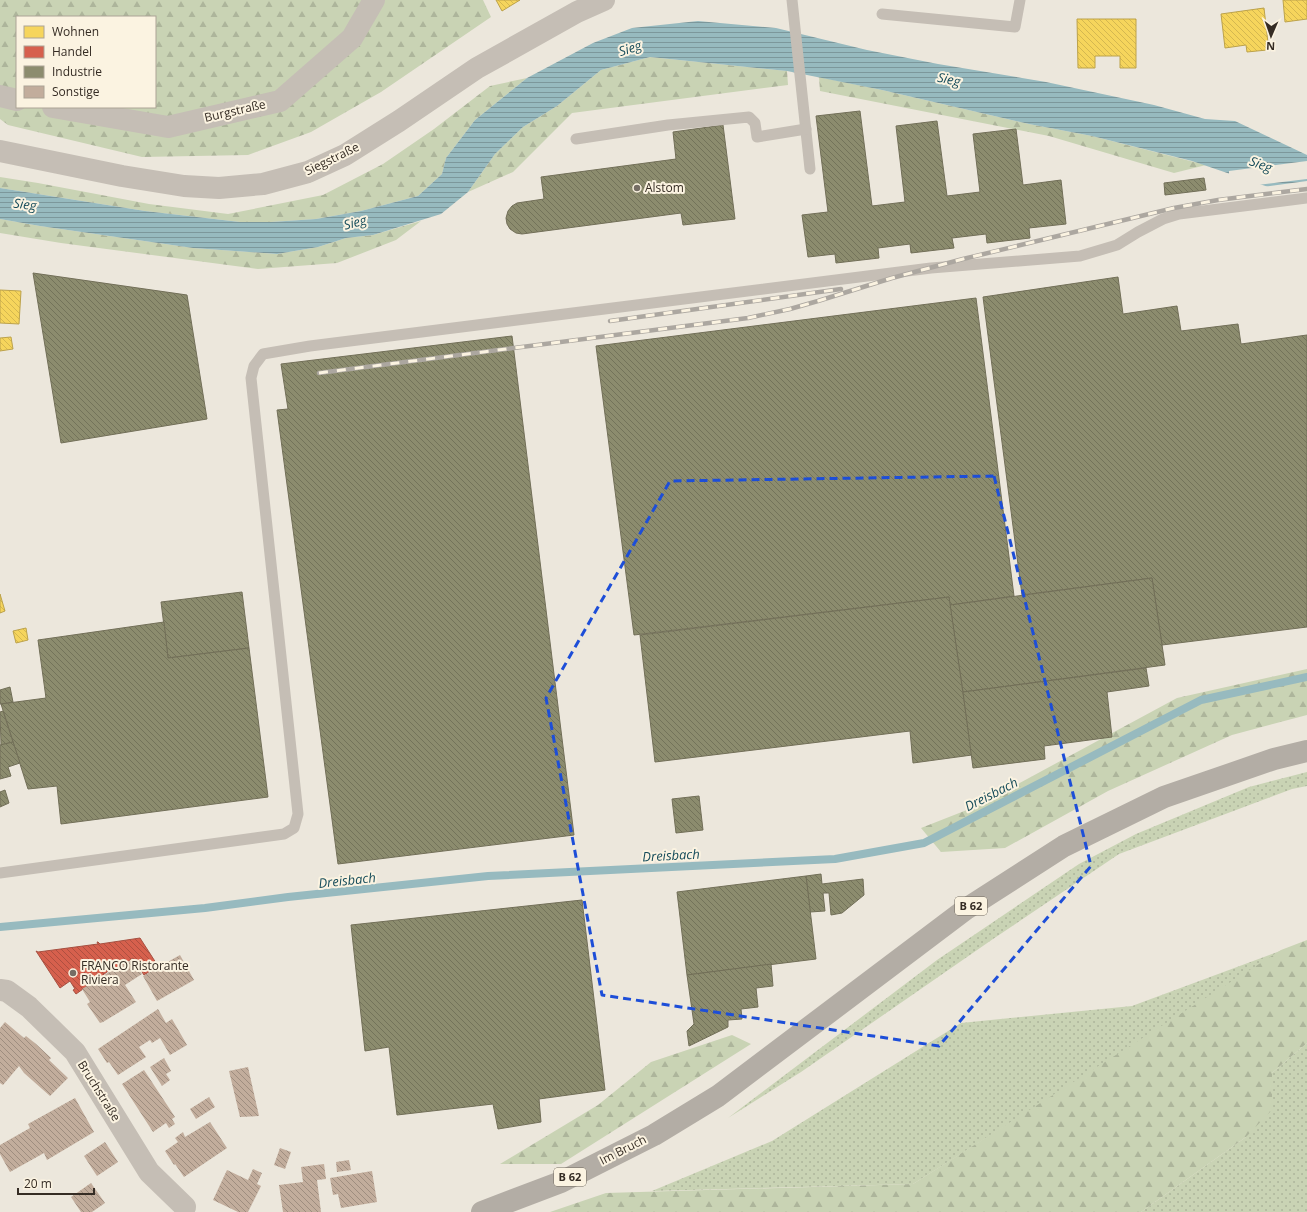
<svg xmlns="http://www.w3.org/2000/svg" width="1307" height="1212" viewBox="0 0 1307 1212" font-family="'Open Sans',sans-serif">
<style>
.grass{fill:url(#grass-dots)}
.forest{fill:url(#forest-firs);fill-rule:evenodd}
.water{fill:url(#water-rules)}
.pier{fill:#ece7dc}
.homes{fill:url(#homes-back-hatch);stroke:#bca24b}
.shops{fill:url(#shops-back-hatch);stroke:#a65041}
.industry{fill:url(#industry-back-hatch);stroke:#726f58}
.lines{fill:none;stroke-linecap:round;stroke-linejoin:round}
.stream{stroke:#97babf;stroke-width:8}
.building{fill:url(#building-back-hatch)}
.service{stroke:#c5beb5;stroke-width:11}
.minor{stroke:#c5beb5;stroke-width:22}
.tertiary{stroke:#c5beb5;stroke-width:22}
.primary{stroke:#b3ada5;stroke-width:22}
.rail-casing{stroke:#aca7a0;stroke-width:4.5}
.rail{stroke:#fbf3e1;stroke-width:3;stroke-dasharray:9;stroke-linecap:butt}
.marked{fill:none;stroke:#1d4ed8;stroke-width:3;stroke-dasharray:8 5;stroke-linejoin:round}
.poi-dot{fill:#756d64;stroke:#fbf3e1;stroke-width:1.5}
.labels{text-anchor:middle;stroke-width:4;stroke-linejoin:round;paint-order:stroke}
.shield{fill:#fbf3e1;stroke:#70685d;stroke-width:1}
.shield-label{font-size:11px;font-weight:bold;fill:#352c24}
.street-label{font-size:12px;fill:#352c24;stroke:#fbf3e1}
.poi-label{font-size:12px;fill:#352c24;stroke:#fbf3e1;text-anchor:start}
.water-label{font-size:13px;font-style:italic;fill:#164c5a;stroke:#fbf3e1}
</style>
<defs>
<pattern id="grass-dots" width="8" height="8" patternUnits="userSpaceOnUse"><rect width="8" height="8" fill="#c9d3b4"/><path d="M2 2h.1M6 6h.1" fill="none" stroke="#adb59b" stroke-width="1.8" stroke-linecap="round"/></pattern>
<pattern id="forest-firs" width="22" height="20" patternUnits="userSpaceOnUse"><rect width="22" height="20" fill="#c9d3b4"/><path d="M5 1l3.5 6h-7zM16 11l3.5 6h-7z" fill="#adb59b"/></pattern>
<pattern id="water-rules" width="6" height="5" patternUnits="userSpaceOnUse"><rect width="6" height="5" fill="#97babf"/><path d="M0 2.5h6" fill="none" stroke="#7c979b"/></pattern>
<pattern id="homes-back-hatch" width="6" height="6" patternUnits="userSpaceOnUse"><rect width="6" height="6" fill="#f6d55c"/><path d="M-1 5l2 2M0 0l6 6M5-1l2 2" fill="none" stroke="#d4b750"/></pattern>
<pattern id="shops-back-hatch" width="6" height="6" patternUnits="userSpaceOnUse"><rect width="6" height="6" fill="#d6604d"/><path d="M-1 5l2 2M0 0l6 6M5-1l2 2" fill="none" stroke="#ae4f40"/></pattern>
<pattern id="industry-back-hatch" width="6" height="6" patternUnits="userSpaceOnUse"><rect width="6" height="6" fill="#8c8c6e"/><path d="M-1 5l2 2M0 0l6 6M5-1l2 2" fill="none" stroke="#73735a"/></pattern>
<pattern id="building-back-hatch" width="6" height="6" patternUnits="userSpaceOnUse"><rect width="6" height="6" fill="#c2ad9c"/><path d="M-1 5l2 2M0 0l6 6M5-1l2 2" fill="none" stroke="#9e8d7f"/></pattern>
</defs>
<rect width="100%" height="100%" fill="#ece7dc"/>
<g class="grass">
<path d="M 1307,772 L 1307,786 L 1292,789 L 1119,854 L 993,939 L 801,1072 L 728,1118 L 937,960 L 1079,864 L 1136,834 L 1249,787 Z"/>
<path d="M 1288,948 L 913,1184 L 652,1191 L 772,1141 L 961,1023 L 1132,1006 Z"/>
<path d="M 1307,1043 L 1307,1212 L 1141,1212 L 1246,1137 L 1272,1073 Z"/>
</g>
<g class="forest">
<path d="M 0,0 L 483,0 L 491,17 L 381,92 L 311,132 L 248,155 L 142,157 L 8,125 L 0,119 ZM 17,17 L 155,17 L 155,107 L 17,107 Z"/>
<path d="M 650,57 L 787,71 L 788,85 L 572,113 L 513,172 L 468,192 L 495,154 L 523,127 L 557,106 L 601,70 Z"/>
<path d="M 819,77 L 882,90 L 1029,124 L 1092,136 L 1206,165 L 1174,173 L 1049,136 L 820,91 Z"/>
<path d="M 527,78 L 475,120 L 446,158 L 442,174 L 418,196 L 361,211 L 316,219 L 271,222 L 240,222 L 145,211 L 0,188 L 0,177 L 38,183 L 149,204 L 228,214 L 323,195 L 383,164 L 434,129 L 490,86 Z"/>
<path d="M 0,219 L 40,226 L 193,248 L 277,254 L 318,247 L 346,238 L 373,235 L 421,221 L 396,240 L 337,263 L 258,269 L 61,243 L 0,233 Z"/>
<path d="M 1307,669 L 1307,715 L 1232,735 L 1108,791 L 1005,848 L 941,852 L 921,828 L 977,806 L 1177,698 Z"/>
<path d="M 1307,940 L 1307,1043 L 1272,1073 L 1272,1110 L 1246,1137 L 1141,1212 L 550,1212 L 606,1193 L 913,1184 L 1281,950 Z"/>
<path d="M 732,1035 L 751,1044 L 561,1164 L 500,1164 L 598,1105 L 651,1062 Z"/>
</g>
<path class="water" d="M 698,21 L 776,28 L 867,50 L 938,64 L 1046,82 L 1154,105 L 1205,119 L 1235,121 L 1307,155 L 1307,200 L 1192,161 L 1092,136 L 1029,124 L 882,90 L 787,71 L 650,57 L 601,70 L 557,106 L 523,127 L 495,154 L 468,192 L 441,214 L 373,235 L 346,238 L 318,247 L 277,254 L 193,248 L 40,226 L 0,219 L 0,188 L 145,211 L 240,222 L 271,222 L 316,219 L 361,211 L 418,196 L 442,174 L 446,158 L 475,120 L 527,78 L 593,43 L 632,28 Z"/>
<g class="pier">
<path d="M 1307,161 L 1307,179 L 1257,185 L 1229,175 L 1229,171 Z"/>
<path d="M 1307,181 L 1307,202 L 1262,187 Z"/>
</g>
<g class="homes">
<path d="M 496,0 L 520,0 L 502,11 Z"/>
<path d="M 1283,0 L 1307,0 L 1307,19 L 1285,22 Z"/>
<path d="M 1264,8 L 1268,43 L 1266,43 L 1267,50 L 1247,52 L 1246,45 L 1225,48 L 1221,14 Z"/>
<path d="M 1077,19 L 1136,19 L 1136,68 L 1120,68 L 1120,56 L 1095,56 L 1095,68 L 1078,68 Z"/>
<path d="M 0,290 L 21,291 L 19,324 L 0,323 Z"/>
<path d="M 11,337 L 13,349 L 0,351 L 0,338 Z"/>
<path d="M 0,594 L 5,611 L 0,613 Z"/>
<path d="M 26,628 L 28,640 L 16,643 L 13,631 Z"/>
</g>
<path class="shops" d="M 140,938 L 158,966 L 144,975 L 133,958 L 116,969 L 114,967 L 76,994 L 73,990 L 75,989 L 70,981 L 60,988 L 36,951 L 38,952 L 98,944 L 97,942 L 98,942 L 100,944 Z"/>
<g class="industry">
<path d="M 860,111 L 872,206 L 905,202 L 896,126 L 937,121 L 947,196 L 980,192 L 973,134 L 1016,129 L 1023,185 L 1061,180 L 1066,224 L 1029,228 L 1030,238 L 987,243 L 986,234 L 952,238 L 954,248 L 911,253 L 910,244 L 878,248 L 879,258 L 836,263 L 835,254 L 808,257 L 802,215 L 828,212 L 816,116 Z"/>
<path d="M 723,125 L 735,219 L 683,225 L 681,213 L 522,234 L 516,233 L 510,229 L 507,224 L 506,218 L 508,211 L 512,206 L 517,203 L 544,199 L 541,177 L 676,159 L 673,132 Z"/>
<path d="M 1204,178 L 1206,190 L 1165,195 L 1164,183 Z"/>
<path d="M 33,273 L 187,295 L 207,419 L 61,443 Z"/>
<path d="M 1118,277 L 1123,314 L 1177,306 L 1181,331 L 1238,324 L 1241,344 L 1307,335 L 1307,627 L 1162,645 L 1152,578 L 1022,595 L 983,297 Z"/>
<path d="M 976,298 L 1014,596 L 950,605 L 949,597 L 634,635 L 596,346 Z"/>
<path d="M 512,336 L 574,835 L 338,864 L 277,410 L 288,409 L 281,364 Z"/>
<path d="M 1152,578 L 1165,665 L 963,692 L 950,605 Z"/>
<path d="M 242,592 L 249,648 L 168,658 L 161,602 Z"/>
<path d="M 949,597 L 972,755 L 913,763 L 910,731 L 655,762 L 640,635 Z"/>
<path d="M 164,622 L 168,658 L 249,648 L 268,797 L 61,824 L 57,786 L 28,789 L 1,704 L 46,698 L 38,640 Z"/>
<path d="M 1146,668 L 1149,686 L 1107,692 L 1112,737 L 1044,746 L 1045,759 L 973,768 L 963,692 Z"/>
<path d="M 10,687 L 13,702 L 0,704 L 0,690 Z"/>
<path d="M 3,711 L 13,742 L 1,745 L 0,712 Z"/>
<path d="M 13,742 L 20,763 L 8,767 L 11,776 L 0,779 L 0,745 Z"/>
<path d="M 5,790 L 9,803 L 0,807 L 0,792 Z"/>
<path d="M 699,796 L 703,830 L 676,833 L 672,799 Z"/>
<path d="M 821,874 L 822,884 L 863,879 L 864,895 L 842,913 L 831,915 L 829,893 L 823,893 L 825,911 L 810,912 L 806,876 Z"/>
<path d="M 806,876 L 816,959 L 687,975 L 677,892 Z"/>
<path d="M 582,900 L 605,1090 L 539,1099 L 541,1122 L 498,1129 L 493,1104 L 397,1115 L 389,1047 L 365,1051 L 351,925 Z"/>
<path d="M 771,964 L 773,986 L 756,988 L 758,1007 L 741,1009 L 742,1019 L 728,1020 L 728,1027 L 689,1046 L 687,1031 L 694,1024 L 687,975 Z"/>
</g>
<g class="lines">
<path class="stream" d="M 0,927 L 205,908 L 288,897 L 488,876 L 835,859 L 924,843 L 1201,700 L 1307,677"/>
</g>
<g class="building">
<path d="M 180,955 L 194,980 L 157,1001 L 143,976 Z"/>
<path d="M 132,960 L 142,974 L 125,985 L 136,1002 L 103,1022 L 100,1023 L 87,1004 L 90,1002 L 82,989 L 114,969 Z"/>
<path d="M 158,1009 L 166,1023 L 172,1019 L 187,1045 L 170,1055 L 160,1038 L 152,1043 L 150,1040 L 139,1047 L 146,1057 L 118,1075 L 109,1062 L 107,1063 L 98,1049 Z"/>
<path d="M 5,1022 L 24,1038 L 26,1036 L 36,1044 L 51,1058 L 49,1060 L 68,1078 L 50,1096 L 24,1073 L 19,1066 L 3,1085 L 0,1083 L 0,1028 Z"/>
<path d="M 164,1058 L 171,1071 L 166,1074 L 170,1080 L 162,1086 L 150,1067 Z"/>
<path d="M 248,1067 L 259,1116 L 240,1117 L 229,1071 Z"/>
<path d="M 144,1070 L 175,1117 L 172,1119 L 175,1124 L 169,1128 L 166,1123 L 153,1132 L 122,1084 Z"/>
<path d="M 209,1097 L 215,1107 L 196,1119 L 190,1109 Z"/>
<path d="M 75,1098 L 94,1132 L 47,1160 L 44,1153 L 10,1172 L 0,1154 L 0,1145 L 30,1128 L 28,1124 Z"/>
<path d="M 210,1122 L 227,1148 L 184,1177 L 175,1164 L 174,1165 L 165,1151 L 178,1142 L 175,1138 L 183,1132 L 185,1137 Z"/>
<path d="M 105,1142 L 118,1162 L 97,1176 L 84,1156 Z"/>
<path d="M 280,1148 L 291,1152 L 285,1169 L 274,1165 Z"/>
<path d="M 349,1160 L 351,1170 L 337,1172 L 336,1162 Z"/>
<path d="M 324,1164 L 326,1179 L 317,1180 L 321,1212 L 283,1212 L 279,1185 L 303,1182 L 301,1167 Z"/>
<path d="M 253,1169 L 262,1173 L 257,1184 L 261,1186 L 248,1212 L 238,1212 L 213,1200 L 227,1170 L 248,1180 Z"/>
<path d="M 372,1171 L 377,1202 L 341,1208 L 338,1194 L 333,1195 L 330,1178 Z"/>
<path d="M 91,1183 L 105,1203 L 92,1212 L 81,1212 L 71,1197 Z"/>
</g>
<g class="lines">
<g class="service">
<path d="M 792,0 L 810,169"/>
<path d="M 882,14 L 1015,27 L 1020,0"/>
<path d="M 576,139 L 668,125 L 749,117 L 755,123 L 757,137 L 806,129"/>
<path d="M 0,873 L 284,834 L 294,828 L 298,814 L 251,378 L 254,366 L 263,354 L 310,346 L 931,268 L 1080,256 L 1117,245 L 1138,232 L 1163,219 L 1179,214 L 1307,198"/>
</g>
<g class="minor">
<path d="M 0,96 L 17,100"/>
<path d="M 53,107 L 168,127 L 280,101 L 352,38 L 374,0"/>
<path d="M 0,990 L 7,991 L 29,1007 L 75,1052 L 149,1172 L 185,1207"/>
</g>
<path class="tertiary" d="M 0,151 L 122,176 L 184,186 L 219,188 L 263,184 L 308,172 L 345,155 L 399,121 L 477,68 L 577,12 L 604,0"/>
<path class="primary" d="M 482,1212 L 561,1182 L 654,1135 L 718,1096 L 966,909 L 1064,846 L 1164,797 L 1274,759 L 1307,751"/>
<defs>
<g id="rail">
<path d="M 610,321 L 841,289"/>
<path d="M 319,373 L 748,318 L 790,309 L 818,301 L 892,278 L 963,259 L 1174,208 L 1218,200 L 1307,189"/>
</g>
</defs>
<use href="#rail" class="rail-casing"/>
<use href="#rail" class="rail"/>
</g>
<path class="marked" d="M 994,476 L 1091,866 L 939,1046 L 602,995 L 546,698 L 670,481 Z"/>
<g class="poi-dot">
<circle cx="637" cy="188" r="4"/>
<circle cx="73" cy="973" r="4"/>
</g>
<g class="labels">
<g class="shield">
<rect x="955" y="897" width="32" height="18" rx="3"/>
<rect x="554" y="1168" width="32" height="18" rx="3"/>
</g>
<g class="shield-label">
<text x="971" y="910">B 62</text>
<text x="570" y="1181">B 62</text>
</g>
<g class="street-label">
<text transform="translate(235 111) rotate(-13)" y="4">Burgstraße</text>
<text transform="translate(332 159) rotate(-26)" y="4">Siegstraße</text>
<text transform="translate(99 1091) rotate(58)" y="4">Bruchstraße</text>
<text transform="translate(623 1150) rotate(-27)" y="4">Im Bruch</text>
</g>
<g class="poi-label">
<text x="645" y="192">Alstom</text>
<text x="81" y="970">FRANCO Ristorante<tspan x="81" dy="14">Riviera</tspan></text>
</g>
<g class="water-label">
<text transform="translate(630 48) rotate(-18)" y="5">Sieg</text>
<text transform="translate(949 79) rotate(12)" y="5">Sieg</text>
<text transform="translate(1261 164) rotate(20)" y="5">Sieg</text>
<text transform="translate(25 204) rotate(7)" y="5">Sieg</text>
<text transform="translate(355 222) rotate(-14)" y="5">Sieg</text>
<text transform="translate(991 794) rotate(-27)" y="5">Dreisbach</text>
<text transform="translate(671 855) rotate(-3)" y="5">Dreisbach</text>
<text transform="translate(347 880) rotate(-6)" y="5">Dreisbach</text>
</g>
</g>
<rect x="16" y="16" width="140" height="92" fill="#fbf3e1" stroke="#aca395"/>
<rect x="24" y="26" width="20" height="12" fill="#f6d55c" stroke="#aca395"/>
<text x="52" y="36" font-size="12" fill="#352c24">Wohnen</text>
<rect x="24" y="46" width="20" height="12" fill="#d6604d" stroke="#aca395"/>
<text x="52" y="56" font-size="12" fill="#352c24">Handel</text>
<rect x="24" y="66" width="20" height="12" fill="#8c8c6e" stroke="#aca395"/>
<text x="52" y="76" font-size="12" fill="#352c24">Industrie</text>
<rect x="24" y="86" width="20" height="12" fill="#c2ad9c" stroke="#aca395"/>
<text x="52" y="96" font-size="12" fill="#352c24">Sonstige</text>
<g transform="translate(1271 36) rotate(182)" stroke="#fbf3e1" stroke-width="3" paint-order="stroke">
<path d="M0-3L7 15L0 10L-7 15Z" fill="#352c24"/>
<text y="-6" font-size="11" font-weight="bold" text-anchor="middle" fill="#352c24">N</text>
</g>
<path d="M18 1188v6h76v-6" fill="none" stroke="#352c24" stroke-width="2"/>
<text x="24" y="1188" font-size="12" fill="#352c24" stroke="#fbf3e1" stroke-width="3" paint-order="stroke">20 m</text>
</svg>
